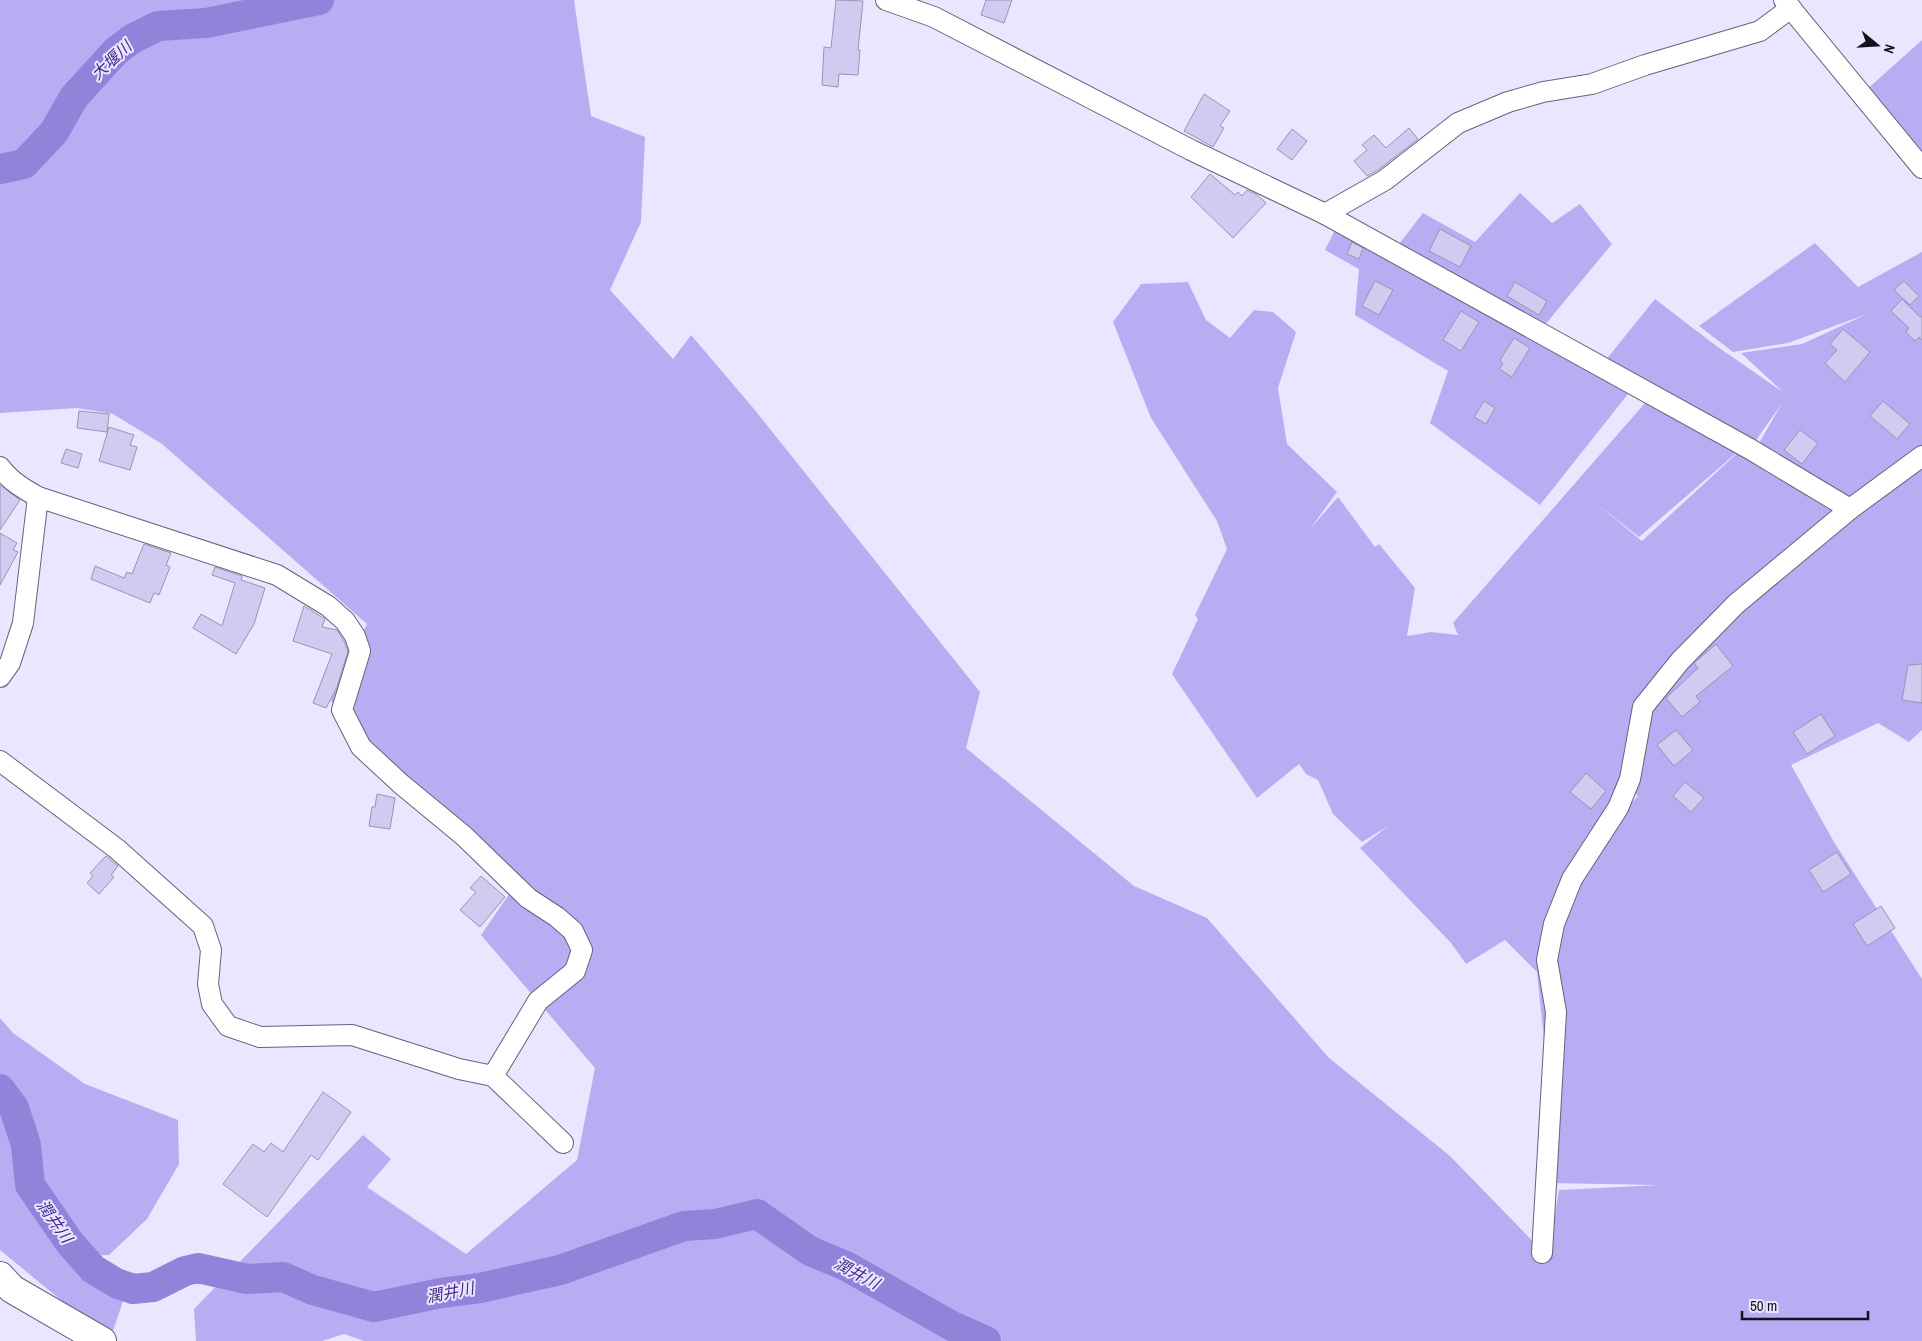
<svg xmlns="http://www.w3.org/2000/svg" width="1922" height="1341" viewBox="0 0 1922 1341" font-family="'Archivo Narrow','Noto Sans JP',sans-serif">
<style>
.green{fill:#b8adf3;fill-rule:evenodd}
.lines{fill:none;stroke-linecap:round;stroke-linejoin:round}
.river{stroke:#9382da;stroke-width:30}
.building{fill:#d0cbf1;stroke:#9895b1}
.street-casing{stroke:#66627c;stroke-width:22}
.secondary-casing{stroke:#66627c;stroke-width:30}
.street{stroke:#fff;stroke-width:20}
.secondary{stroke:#fff;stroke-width:28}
.labels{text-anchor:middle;stroke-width:4;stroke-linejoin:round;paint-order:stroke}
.water-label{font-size:16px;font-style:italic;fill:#47278e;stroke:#e9e7ff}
</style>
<rect width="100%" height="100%" fill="#e9e7ff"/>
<g class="green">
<path d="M 0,0 L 574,0 L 591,116 L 645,137 L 641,222 L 610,290 L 673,359 L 691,335 L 754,409 L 980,692 L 966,748 L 1134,886 L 1207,918 L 1329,1058 L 1450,1156 L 1548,1257 L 1559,1190 L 1660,1185 L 1547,1183 L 1549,1135 L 1554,1136 L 1537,972 L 1505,940 L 1466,964 L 1451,943 L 1360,848 L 1388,826 L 1362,842 L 1333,814 L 1318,780 L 1306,774 L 1299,764 L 1257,798 L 1172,674 L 1198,619 L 1195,615 L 1227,549 L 1217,521 L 1151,418 L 1113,322 L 1141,284 L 1188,282 L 1206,320 L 1230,338 L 1254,310 L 1273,312 L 1296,332 L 1278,388 L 1287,444 L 1337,492 L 1310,529 L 1338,497 L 1375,547 L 1379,544 L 1415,588 L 1407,636 L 1431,632 L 1458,635 L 1453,623 L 1645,403 L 1741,449 L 1639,537 L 1597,504 L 1642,541 L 1745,446 L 1601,366 L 1655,299 L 1715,345 L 1783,392 L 1741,353 L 1802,344 L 1867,314 L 1788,343 L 1733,352 L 1699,326 L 1815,243 L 1858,287 L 1922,252 L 1922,451 L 1850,509 L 1846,507 L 1705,628 L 1641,702 L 1628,778 L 1651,697 L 1722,625 L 1789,574 L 1896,475 L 1922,456 L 1922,730 L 1909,742 L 1878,723 L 1791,765 L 1834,842 L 1922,979 L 1922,1341 L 364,1341 L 344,1334 L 322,1341 L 196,1341 L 194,1309 L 363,1135 L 391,1159 L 367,1187 L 466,1254 L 577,1160 L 595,1068 L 481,935 L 512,890 L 330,700 L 367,624 L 162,444 L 113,414 L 77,408 L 0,413 ZM 1782,403 L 1757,447 L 1838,502 L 1750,449 ZM 1627,785 L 1638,796 L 1593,846 L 1590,842 Z"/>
<path d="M 1922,40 L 1922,162 L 1864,92 Z"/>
<path d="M 1520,193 L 1552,223 L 1580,204 L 1612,244 L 1544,326 L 1396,248 L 1423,213 L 1475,242 Z"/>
<path d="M 1336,228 L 1628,394 L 1540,505 L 1430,423 L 1448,371 L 1355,315 L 1359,269 L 1325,250 Z"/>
<path d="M 0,1018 L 13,1033 L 85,1084 L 178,1120 L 179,1164 L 147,1219 L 109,1255 L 83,1256 L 124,1298 L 113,1331 L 67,1305 L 0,1250 Z"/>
</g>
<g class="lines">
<g class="river">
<path d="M 0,169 L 24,164 L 54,132 L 74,97 L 116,51 L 132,39 L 158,26 L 206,23 L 319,0"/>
<path d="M 0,1089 L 14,1108 L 26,1145 L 30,1185 L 70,1243 L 93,1269 L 116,1283 L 133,1289 L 153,1287 L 185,1271 L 198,1268 L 247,1279 L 283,1277 L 313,1290 L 374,1307 L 441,1293 L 480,1288 L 560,1270 L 684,1226 L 715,1224 L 757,1214 L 810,1251 L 846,1266 L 952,1326 L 986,1341"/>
</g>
</g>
<g class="building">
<path d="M 836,0 L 863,1 L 858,50 L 860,50 L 858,75 L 839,74 L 838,87 L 822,85 L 824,47 L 831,48 Z"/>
<path d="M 986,0 L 1012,0 L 1004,23 L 981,15 Z"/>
<path d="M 1204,94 L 1230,111 L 1220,126 L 1224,128 L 1213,147 L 1184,131 Z"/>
<path d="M 1409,128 L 1418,139 L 1378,170 L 1367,176 L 1354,161 L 1367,150 L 1362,145 L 1374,135 L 1386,148 Z"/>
<path d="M 1292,129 L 1307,141 L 1292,160 L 1277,149 Z"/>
<path d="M 1210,174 L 1235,195 L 1238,192 L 1242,196 L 1247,190 L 1257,195 L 1266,203 L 1233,238 L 1191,197 Z"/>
<path d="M 1440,229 L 1471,246 L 1460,267 L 1429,251 Z"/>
<path d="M 1352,242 L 1363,248 L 1359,259 L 1347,254 Z"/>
<path d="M 1375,281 L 1393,290 L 1379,315 L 1362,306 Z"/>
<path d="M 1904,281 L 1919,296 L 1910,305 L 1894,290 Z"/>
<path d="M 1515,282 L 1547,301 L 1539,315 L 1507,296 Z"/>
<path d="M 1902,299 L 1920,317 L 1922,316 L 1922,340 L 1919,337 L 1915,341 L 1906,332 L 1909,328 L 1891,311 Z"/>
<path d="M 1461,311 L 1479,322 L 1461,351 L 1443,340 Z"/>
<path d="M 1843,329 L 1870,352 L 1845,382 L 1825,363 L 1837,350 L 1830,344 Z"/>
<path d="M 1514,338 L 1530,348 L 1512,377 L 1499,369 L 1503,364 L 1500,360 Z"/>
<path d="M 1484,401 L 1495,408 L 1486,424 L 1474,417 Z"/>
<path d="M 1883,401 L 1910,424 L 1897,439 L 1870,416 Z"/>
<path d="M 79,411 L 109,414 L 107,432 L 77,428 Z"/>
<path d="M 109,427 L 134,435 L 130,445 L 137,447 L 130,470 L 99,461 Z"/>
<path d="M 1800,430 L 1818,443 L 1802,464 L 1784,450 Z"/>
<path d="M 66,449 L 82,454 L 78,468 L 61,463 Z"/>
<path d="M 0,485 L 20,500 L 0,530 Z"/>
<path d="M 0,533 L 17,543 L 13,550 L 18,552 L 0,585 Z"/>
<path d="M 144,544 L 171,553 L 166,565 L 170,567 L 159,595 L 154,593 L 150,603 L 91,579 L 95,566 L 124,578 L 127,572 L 132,574 Z"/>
<path d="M 215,567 L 242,576 L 241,580 L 265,588 L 254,624 L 236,654 L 193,628 L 201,614 L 222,626 L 235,583 L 212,575 Z"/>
<path d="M 304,606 L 325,619 L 322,627 L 337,630 L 344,641 L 348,651 L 337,687 L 326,708 L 313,703 L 332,654 L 293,641 Z"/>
<path d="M 1716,644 L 1733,666 L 1696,696 L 1700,702 L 1682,717 L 1666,698 L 1698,668 L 1694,663 Z"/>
<path d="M 1922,664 L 1922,703 L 1902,700 L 1908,665 Z"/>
<path d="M 1821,714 L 1835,736 L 1807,754 L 1793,732 Z"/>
<path d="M 1676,730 L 1693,750 L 1674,766 L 1657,745 Z"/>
<path d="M 1586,773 L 1606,791 L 1591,809 L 1570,792 Z"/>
<path d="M 1685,782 L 1704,798 L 1691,812 L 1673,796 Z"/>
<path d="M 377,794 L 395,798 L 390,829 L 369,826 L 372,807 L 375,807 Z"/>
<path d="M 1837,852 L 1851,874 L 1823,892 L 1809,870 Z"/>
<path d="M 106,856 L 118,866 L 111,875 L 114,877 L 99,894 L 87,883 L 93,876 L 90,873 Z"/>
<path d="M 481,876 L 505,897 L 480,927 L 460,910 L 476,892 L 470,888 Z"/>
<path d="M 1881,906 L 1895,928 L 1867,946 L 1853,924 Z"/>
<path d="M 323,1092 L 351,1112 L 318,1160 L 311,1155 L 267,1217 L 223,1184 L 253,1144 L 264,1152 L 271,1143 L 283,1152 Z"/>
</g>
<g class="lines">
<defs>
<g id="street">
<path d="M 886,0 L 934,17 L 1191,150 L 1325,214 L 1750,449 L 1850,509"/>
<path d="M 1784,0 L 1922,168"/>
<path d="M 1325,214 L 1385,180 L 1458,123 L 1508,102 L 1543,92 L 1592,84 L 1645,65 L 1760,31 L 1791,8"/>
<path d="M 0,467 C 10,481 24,489 38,497 L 277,575 L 328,606 L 345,621 L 355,636 L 360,651 L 342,710 L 361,747 L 401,784 L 464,836 L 528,898 L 557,917 L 573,931 L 582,950 L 575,971 L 538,1001 L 493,1076"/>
<path d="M 0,677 L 10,663 L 23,623 L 38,497"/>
<path d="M 0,761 L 117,849 L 203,926 L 211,950 L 208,984 L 212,1004 L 228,1026 L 260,1037 L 352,1035 L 459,1069 L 493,1076 L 563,1143"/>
<path d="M 1542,1253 L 1556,1012 L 1547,960 L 1554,924 L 1572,879 L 1618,808 L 1630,779 L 1643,707 L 1680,661 L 1736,604 L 1850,509 L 1922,456"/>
</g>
<path id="secondary" d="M 0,1276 L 12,1289 L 102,1341"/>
</defs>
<use href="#street" class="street-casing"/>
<use href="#secondary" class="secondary-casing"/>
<use href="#street" class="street"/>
<use href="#secondary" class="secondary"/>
</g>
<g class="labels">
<g class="water-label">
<text transform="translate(111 60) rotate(-43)" y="6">大堰川</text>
<text transform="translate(55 1221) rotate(55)" y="6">潤井川</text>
<text transform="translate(857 1273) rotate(28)" y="6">潤井川</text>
<text transform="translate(450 1292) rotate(-11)" y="6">潤井川</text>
</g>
</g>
<g transform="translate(1877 45) rotate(108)" stroke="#e9e7ff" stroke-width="4" paint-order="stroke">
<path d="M0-4L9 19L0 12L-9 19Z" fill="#13121c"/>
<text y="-8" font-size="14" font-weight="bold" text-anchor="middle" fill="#13121c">N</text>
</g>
<path d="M1742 1311v8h126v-8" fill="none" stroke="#13121c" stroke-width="2.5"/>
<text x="1750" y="1311" font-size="15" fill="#13121c" stroke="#e9e7ff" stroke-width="4" paint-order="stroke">50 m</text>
</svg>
